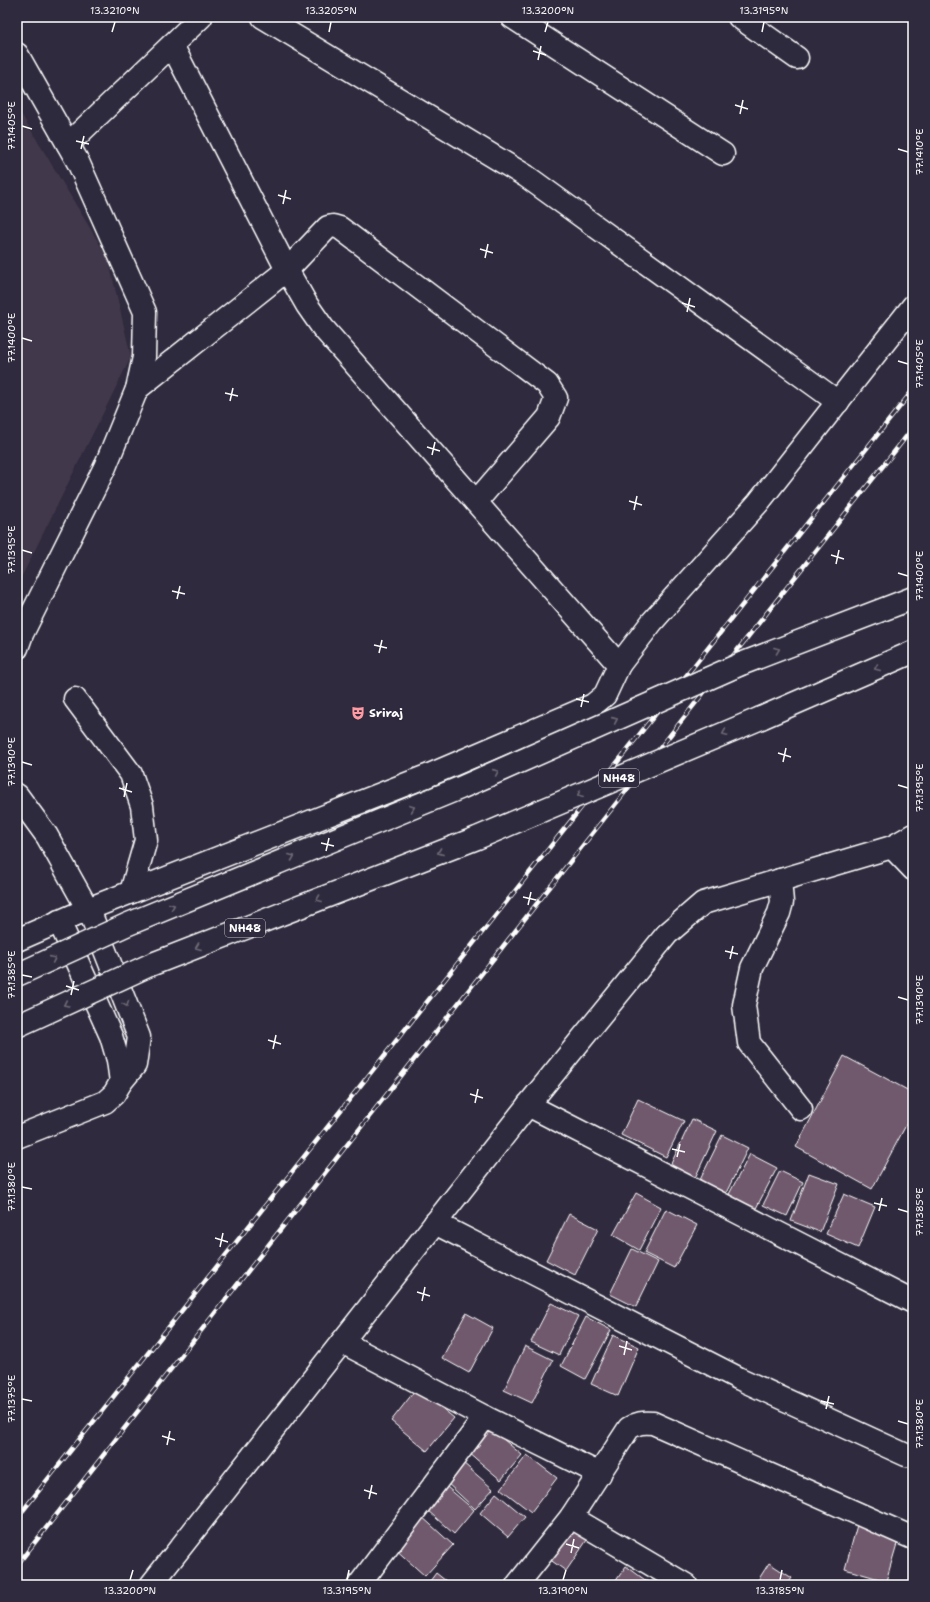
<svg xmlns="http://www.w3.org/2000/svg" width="930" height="1602" viewBox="0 0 930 1602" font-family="'Shantell Sans',sans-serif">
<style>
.built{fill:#42384b}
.building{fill:#70596d;stroke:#fff}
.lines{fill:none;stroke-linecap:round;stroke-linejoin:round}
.minor-casing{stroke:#fff;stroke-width:25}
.highway-casing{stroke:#fff;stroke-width:25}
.minor{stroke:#2f2a3d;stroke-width:22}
.highway{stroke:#2f2a3d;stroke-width:22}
.rail-casing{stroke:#fff;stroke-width:4.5}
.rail{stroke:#2f2a3d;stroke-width:3;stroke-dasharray:9;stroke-linecap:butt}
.highway-bridge-casing{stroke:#fff;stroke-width:25;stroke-linecap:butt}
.highway-bridge{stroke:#2f2a3d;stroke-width:22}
.oneway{stroke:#6d6a77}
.ticks{fill:none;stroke:#fff;stroke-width:1.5}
.labels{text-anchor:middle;stroke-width:3.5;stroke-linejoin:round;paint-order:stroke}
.shield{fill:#2f2a3d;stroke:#c1bfc5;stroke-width:1}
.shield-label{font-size:11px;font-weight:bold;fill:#fff}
.poi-label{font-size:12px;font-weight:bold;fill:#fff;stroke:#2f2a3d;text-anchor:start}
.neatline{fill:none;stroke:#fff;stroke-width:1.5}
.ticks-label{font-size:10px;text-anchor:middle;fill:#fff}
</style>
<rect width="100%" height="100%" fill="#2f2a3d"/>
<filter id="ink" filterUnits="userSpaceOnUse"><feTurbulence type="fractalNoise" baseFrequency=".025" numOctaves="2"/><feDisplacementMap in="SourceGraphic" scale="8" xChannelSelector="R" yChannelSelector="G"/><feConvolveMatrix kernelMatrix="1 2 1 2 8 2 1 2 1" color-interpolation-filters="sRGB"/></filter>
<g filter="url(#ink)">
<path class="built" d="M 17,107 L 108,258 L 131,357 L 17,586 Z"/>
<g class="building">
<path d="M 844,1056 L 913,1093 L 913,1112 L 872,1189 L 796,1147 Z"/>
<path d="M 638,1099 L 684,1121 L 666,1157 L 621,1135 Z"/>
<path d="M 692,1119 L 717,1131 L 694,1180 L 669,1168 Z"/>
<path d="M 722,1135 L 748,1148 L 724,1197 L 698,1184 Z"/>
<path d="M 750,1154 L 777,1168 L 753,1214 L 726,1200 Z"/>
<path d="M 780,1171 L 803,1182 L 787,1216 L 763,1205 Z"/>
<path d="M 809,1173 L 839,1184 L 820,1232 L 791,1221 Z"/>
<path d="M 636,1193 L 661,1207 L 639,1250 L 613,1235 Z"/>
<path d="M 844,1194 L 875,1207 L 858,1248 L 826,1234 Z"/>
<path d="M 666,1209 L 697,1225 L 674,1268 L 644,1253 Z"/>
<path d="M 569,1214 L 598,1229 L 575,1275 L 546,1260 Z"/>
<path d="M 632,1249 L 658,1262 L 636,1307 L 610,1294 Z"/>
<path d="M 551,1303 L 578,1316 L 559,1355 L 531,1342 Z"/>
<path d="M 466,1313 L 493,1328 L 469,1373 L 442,1358 Z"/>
<path d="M 586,1317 L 611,1330 L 585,1379 L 561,1366 Z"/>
<path d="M 613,1335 L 639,1347 L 618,1396 L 591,1384 Z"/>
<path d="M 525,1346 L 553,1360 L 532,1403 L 504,1390 Z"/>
<path d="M 417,1388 L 454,1418 L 427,1451 L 391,1421 Z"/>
<path d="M 490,1428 L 522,1455 L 501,1480 L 469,1453 Z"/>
<path d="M 527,1455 L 557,1478 L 531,1512 L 501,1489 Z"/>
<path d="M 462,1462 L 493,1489 L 475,1509 L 445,1481 Z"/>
<path d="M 447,1487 L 474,1510 L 454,1534 L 427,1510 Z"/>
<path d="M 496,1493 L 525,1517 L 508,1537 L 480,1513 Z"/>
<path d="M 420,1515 L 453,1545 L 425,1576 L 393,1547 Z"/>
<path d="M 571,1525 L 589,1537 L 566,1571 L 549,1559 Z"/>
<path d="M 857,1525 L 899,1537 L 886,1581 L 845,1569 Z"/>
<path d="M 769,1563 L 792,1578 L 787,1585 L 755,1585 Z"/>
<path d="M 626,1566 L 652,1585 L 613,1585 Z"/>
<path d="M 436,1573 L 451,1585 L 427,1585 Z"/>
</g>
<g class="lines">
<defs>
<g id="minor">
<path d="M 263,17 L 526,176 L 838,402"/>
<path d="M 512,17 L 723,154"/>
<path d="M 739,17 L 797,58"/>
<path d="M 172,45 L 287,270 L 307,305 L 323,328 L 619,665"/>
<path d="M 17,54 L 78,162 L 145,312 L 144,357 L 137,389 L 105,467 L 22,634 L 17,648"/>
<path d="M 68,144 L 201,17"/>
<path d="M 137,389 L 287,270 L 328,227 L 333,226 L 340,228 L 547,384 L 556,398 L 549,417 L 476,502"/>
<path d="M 75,699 L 131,774 L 142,806 L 146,840 L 131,892"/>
<path d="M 17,795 L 47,836 L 91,915 L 139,1037 L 135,1065 L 121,1082 L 114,1094 L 105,1102 L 17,1137"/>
<path d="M 892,847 L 913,869"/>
<path d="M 780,880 L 782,902 L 779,913 L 752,968 L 744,1005 L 749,1043 L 801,1109"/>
<path d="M 59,921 L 111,1036 L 118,1060 L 121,1082"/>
<path d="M 17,940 L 88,909 L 427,776 L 593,705 L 605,695 L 619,665 L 652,622 L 758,503 L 913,306"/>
<path d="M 528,1105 L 913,1302"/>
<path d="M 435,1223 L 740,1379 L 906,1455 L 913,1456"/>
<path d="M 342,1342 L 485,1417 L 600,1474"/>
<path d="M 571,1517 L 686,1585"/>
<path d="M 151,1585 L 528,1105 L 667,934 L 703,903 L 892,847 L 913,835"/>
<path d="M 359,1585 L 485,1417"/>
<path d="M 517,1585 L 571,1517 L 629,1428 C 637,1423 643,1422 653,1423 L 913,1538 L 913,1536"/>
</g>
<g id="highway">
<path d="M 741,664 L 913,598"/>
<path d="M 761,718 L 913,652"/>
</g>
</defs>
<use href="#minor" class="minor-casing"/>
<use href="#highway" class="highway-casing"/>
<use href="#minor" class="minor"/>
<use href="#highway" class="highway"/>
<defs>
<g id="rail">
<path d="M 17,1518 L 913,390"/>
<path d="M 17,1565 L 497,954 L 913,428"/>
</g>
</defs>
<use href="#rail" class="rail-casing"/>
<use href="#rail" class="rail"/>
<defs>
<g id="highway-bridge">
<path d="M 17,975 L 126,925 L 460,788 L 741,664"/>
<path d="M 17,1026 L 150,965 L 477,838 L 761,718"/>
</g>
</defs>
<use href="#highway-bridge" class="highway-bridge-casing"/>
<use href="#highway-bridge" class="highway-bridge"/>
</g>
<defs><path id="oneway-chevron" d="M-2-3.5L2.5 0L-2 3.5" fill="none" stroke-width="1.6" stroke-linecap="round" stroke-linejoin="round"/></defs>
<g class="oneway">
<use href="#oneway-chevron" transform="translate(777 650) rotate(-21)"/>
<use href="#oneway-chevron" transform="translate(877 668) rotate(157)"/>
<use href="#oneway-chevron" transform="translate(615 720) rotate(-24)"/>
<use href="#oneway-chevron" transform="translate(725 733) rotate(157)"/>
<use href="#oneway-chevron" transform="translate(496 772) rotate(-24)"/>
<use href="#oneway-chevron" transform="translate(580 794) rotate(157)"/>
<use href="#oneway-chevron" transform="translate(412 808) rotate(-22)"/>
<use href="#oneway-chevron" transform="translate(440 852) rotate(159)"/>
<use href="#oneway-chevron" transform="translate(292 857) rotate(-22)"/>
<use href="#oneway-chevron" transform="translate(319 899) rotate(159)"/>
<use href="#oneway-chevron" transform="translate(172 906) rotate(-22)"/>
<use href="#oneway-chevron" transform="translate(198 947) rotate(159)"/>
<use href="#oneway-chevron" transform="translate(53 959) rotate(-24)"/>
<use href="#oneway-chevron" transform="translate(66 1004) rotate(155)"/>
<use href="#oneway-chevron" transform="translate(126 1004) rotate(69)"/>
</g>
</g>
<path class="ticks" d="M 112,32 L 115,22M 329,32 L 331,22M 545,32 L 548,22M 762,32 L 764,22M 533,51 L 546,55M 538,60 L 541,46M 735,105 L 748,109M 740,114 L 743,100M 22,126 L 32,129M 76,141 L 89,144M 81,149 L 84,136M 898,149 L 908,152M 278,195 L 291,199M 283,204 L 286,190M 480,249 L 493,253M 485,258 L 488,244M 682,303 L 695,307M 687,312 L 690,298M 22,338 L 32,341M 898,361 L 908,364M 225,393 L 238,396M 230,401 L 233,388M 427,447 L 440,451M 432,455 L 435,442M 629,501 L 642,505M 634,510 L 637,496M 22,550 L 32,553M 831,555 L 844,559M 836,564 L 839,550M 898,573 L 908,576M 172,591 L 185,594M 177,599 L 180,586M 374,645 L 387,648M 379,653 L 382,640M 576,699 L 589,702M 581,707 L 584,694M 778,753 L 791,757M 22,762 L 32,765M 783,762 L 786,748M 898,785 L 908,788M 119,788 L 132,792M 124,797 L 127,783M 321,843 L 334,846M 326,851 L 329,838M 523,897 L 536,900M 528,905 L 531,892M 725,951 L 738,954M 730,959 L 733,946M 22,975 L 32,977M 66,986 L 79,990M 71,995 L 74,981M 898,997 L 908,1000M 268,1040 L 281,1044M 273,1049 L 276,1035M 470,1094 L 483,1098M 475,1103 L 478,1089M 672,1149 L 685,1152M 677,1157 L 680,1144M 22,1187 L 32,1189M 874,1203 L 887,1206M 898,1209 L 908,1212M 879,1211 L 882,1198M 215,1238 L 228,1242M 220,1247 L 223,1233M 417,1292 L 430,1296M 422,1301 L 425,1287M 619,1346 L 632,1350M 624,1355 L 627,1341M 22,1399 L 32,1401M 821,1401 L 834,1404M 826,1409 L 829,1396M 898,1421 L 908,1424M 162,1436 L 175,1440M 167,1445 L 170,1431M 364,1490 L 377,1494M 369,1499 L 372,1485M 566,1544 L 579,1548M 571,1553 L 574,1539M 130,1580 L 133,1570M 347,1580 L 349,1570M 563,1580 L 566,1570M 780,1580 L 782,1570"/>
<defs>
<symbol id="theatre-bare" viewBox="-9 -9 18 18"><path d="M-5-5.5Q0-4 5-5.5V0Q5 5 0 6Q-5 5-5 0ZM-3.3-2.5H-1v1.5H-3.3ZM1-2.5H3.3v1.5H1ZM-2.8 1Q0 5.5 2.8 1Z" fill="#ff9aa2" stroke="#2f2a3d" stroke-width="2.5" paint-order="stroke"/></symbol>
</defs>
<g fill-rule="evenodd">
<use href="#theatre-bare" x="348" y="703" width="20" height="20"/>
</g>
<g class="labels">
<g class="shield">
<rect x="599" y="769" width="40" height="18" rx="3"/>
<rect x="225" y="919" width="40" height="18" rx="3"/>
</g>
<g class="shield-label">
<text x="619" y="782">NH48</text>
<text x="245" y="932">NH48</text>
</g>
<g class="poi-label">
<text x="369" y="717">Sriraj</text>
</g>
</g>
<rect width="930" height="1602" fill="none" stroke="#2f2a3d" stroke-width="44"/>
<rect x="22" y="22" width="886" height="1558" class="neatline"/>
<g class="ticks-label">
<text x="115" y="14">13.3210°N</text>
<text x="331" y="14">13.3205°N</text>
<text x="548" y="14">13.3200°N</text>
<text x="764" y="14">13.3195°N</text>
<text transform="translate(11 126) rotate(-90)" y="4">77.1405°E</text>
<text transform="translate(919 152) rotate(-90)" y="4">77.1410°E</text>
<text transform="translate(11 338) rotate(-90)" y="4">77.1400°E</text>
<text transform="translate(919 364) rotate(-90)" y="4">77.1405°E</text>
<text transform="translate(11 550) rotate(-90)" y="4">77.1395°E</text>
<text transform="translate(919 576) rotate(-90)" y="4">77.1400°E</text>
<text transform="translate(11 762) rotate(-90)" y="4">77.1390°E</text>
<text transform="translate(919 788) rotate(-90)" y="4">77.1395°E</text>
<text transform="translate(11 975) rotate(-90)" y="4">77.1385°E</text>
<text transform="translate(919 1000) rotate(-90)" y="4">77.1390°E</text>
<text transform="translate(11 1187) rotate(-90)" y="4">77.1380°E</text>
<text transform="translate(919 1212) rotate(-90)" y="4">77.1385°E</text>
<text transform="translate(11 1399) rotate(-90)" y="4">77.1375°E</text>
<text transform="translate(919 1424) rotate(-90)" y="4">77.1380°E</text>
<text x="130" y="1594">13.3200°N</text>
<text x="347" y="1594">13.3195°N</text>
<text x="563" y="1594">13.3190°N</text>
<text x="780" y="1594">13.3185°N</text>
</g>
</svg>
